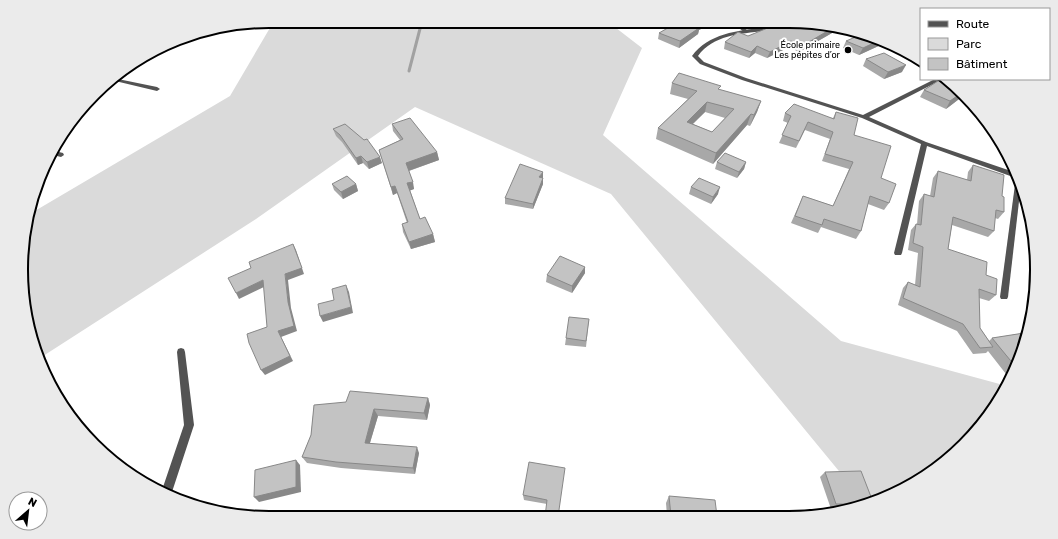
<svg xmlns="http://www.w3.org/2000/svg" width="1058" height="539" viewBox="0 0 1058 539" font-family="Rubik,sans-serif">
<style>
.green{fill:#dadada}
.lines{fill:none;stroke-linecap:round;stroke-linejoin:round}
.stream{stroke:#a1a1a1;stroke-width:3}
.service{fill:#535353;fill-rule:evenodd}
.minor{fill:#535353;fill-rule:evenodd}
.wall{fill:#a8a8a8;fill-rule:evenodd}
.shaded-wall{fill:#888}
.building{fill:#c3c3c3;stroke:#888;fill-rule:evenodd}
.poi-dot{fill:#000;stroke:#fff;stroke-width:1.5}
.labels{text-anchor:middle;stroke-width:4;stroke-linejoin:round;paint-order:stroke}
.far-poi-label{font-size:9px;fill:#000;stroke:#fff;text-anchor:end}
.rim{fill:none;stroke:#000;stroke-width:2}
</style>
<rect width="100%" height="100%" fill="#fff"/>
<path class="green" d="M 274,21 L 607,21 L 642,48 L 603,135 L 841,341 L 1007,386 C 997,401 987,420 975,434 C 947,464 905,493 866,504 L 611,194 L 415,107 L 256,219 L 40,358 L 23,302 L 26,221 L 28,215 L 230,96 Z"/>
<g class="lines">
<path class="stream" d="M 409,71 L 422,21"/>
<path class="service" d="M 730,21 L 736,21 L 748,31 L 744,32 Z"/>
<g class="minor">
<path d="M 776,26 L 778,27 L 778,29 C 751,34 716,31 698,56 L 704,62 L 746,78 L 863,115 L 935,79 L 941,79 L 941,80 L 869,117 L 926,142 L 1014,172 L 1016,177 L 1013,177 L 927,146 L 902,253 L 901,255 L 895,255 L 894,253 L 921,144 L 862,118 L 742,80 L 700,64 L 692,56 C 711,30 747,30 776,26 Z"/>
<path d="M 113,78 L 157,87 L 160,89 L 157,91 L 111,80 Z"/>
<path d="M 55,151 L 63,153 L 64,155 L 61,157 L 53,155 Z"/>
<path d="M 1016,177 L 1017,177 L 1021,184 L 1008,297 L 1007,299 L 1001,299 L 1000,297 Z"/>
<path d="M 181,348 L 184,349 L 185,352 L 194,425 L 171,495 L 161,493 L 184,425 L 177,352 L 178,349 Z"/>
</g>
</g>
<g class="wall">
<path d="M 680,21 L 717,21 L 699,30 L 698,34 L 679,48 L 658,39 L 659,33 Z"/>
<path d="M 785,22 L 805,22 L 834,29 L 832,33 L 799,52 L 789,47 L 767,58 L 755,53 L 749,58 L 724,49 L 725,42 L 748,36 L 786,23 Z"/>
<path d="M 846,41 L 885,43 L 859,55 L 843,48 Z"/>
<path d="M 866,59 L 902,72 L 884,79 L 863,66 Z"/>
<path d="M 941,79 L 963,96 L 946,109 L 920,97 L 924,90 Z"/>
<path d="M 672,83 L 720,90 L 761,101 L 757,112 L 750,126 L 747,125 L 713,164 L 656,139 L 658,128 L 688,99 L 670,94 ZM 705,112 L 725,118 L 712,132 L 693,124 Z"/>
<path d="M 836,112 L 854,135 L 881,178 L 889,203 L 884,210 L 868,204 L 861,231 L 856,239 L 821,227 L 818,233 L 791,223 L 803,196 L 833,206 L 849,169 L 822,161 L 830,139 L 805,130 L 796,148 L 779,143 L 788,123 L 783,121 L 785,113 L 833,118 Z"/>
<path d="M 392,124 L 437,152 L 439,160 L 409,171 L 414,189 L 410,190 L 420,219 L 433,234 L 435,242 L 411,249 L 403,232 L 402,224 L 407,223 L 397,193 L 393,195 L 379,150 L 400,140 L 393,131 Z"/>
<path d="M 333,129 L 382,163 L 369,169 L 363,163 L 358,165 L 342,142 L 336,136 Z"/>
<path d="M 717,162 L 746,162 L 744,169 L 737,178 L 715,169 Z"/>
<path d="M 973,165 L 1002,196 L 1004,212 L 998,219 L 995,218 L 994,231 L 988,237 L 952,225 L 948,249 L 986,275 L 996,295 L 989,301 L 979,298 L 980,328 L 989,341 L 992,338 L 1024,333 L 1013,373 L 1006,374 L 988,351 L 986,353 L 973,354 L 957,331 L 898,305 L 903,288 L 908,282 L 915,285 L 918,253 L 908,250 L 911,230 L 916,224 L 917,224 L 919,201 L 924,194 L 930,196 L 933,178 L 938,171 L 967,180 L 968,172 Z"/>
<path d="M 543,178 L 543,184 L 533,209 L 505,204 L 505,198 Z"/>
<path d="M 332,184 L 356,184 L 358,191 L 343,199 L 334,190 Z"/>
<path d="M 691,187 L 718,194 L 711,204 L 689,194 Z"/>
<path d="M 1024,195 L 1026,208 L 1024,207 Z"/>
<path d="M 585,267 L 585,273 L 572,293 L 546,282 L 547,275 Z"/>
<path d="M 589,319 L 586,347 L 565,345 L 566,338 Z"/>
<path d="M 428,398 L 430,405 L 427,420 L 378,416 L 370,443 L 419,453 L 415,474 L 341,468 L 307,463 L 302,457 L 311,435 L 314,405 Z"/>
<path d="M 565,468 L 547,504 L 524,500 L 523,495 Z"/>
<path d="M 825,472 L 873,502 L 849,508 L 831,509 L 820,477 Z"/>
<path d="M 669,496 L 717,516 L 667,516 L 666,503 Z"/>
</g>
<g class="shaded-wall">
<path d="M 705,21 L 717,21 L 699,30 L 698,34 L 679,48 L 680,41 L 698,24 Z"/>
<path d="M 831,29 L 834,29 L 832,33 L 799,52 L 802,46 Z"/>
<path d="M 791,41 L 789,47 L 767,58 L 770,52 Z"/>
<path d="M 878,41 L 885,43 L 859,55 L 863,48 Z"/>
<path d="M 757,46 L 755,53 L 749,58 L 751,52 Z"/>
<path d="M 906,65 L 902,72 L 884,79 L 888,72 Z"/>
<path d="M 960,94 L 963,96 L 946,109 L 950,101 Z"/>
<path d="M 761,101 L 757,112 L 750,126 L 754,115 Z"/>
<path d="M 707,102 L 705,112 L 684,132 L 687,122 Z"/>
<path d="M 751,114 L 747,125 L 713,164 L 716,153 Z"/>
<path d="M 437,152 L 439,160 L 408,171 L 406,163 Z"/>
<path d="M 361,156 L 363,163 L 358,165 L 356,158 Z"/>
<path d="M 380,157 L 382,163 L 369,169 L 367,162 Z"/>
<path d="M 746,162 L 744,169 L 737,178 L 739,172 Z"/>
<path d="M 543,172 L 543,178 L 539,183 L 539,177 Z"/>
<path d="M 543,178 L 543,184 L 533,209 L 533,204 Z"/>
<path d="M 413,182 L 414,189 L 409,191 L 407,183 Z"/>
<path d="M 356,184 L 358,191 L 343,199 L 341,192 Z"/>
<path d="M 395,186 L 397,193 L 393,195 L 391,187 Z"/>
<path d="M 720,187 L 718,194 L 711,204 L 713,197 Z"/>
<path d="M 433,234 L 435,242 L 411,249 L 409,242 Z"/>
<path d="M 293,244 L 296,250 L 304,274 L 288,280 L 291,308 L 297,331 L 281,337 L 293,361 L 265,375 L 261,370 L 278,331 L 288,302 L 285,274 Z"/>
<path d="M 585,267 L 585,273 L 572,293 L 572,286 Z"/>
<path d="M 263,280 L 266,286 L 239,299 L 236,293 Z"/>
<path d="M 346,285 L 349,292 L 353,313 L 323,322 L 320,316 L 351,307 Z"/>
<path d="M 428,398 L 430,405 L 427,420 L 424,413 Z"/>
<path d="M 374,409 L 378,416 L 368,449 L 365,443 Z"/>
<path d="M 417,447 L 419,453 L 415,474 L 413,468 Z"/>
<path d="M 296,460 L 300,465 L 301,492 L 259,502 L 254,497 Z"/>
</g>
<g class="building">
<path d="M 680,21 L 705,21 L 698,24 L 699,28 L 680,41 L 659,33 Z"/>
<path d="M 798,22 L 805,22 L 831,29 L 802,46 L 791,41 L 770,52 L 757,46 L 751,52 L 725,42 L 738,32 L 748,36 L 780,23 Z"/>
<path d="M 858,36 L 878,41 L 863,48 L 846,41 Z"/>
<path d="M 884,53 L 906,65 L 888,72 L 866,59 Z"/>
<path d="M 679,73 L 721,86 L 718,89 L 761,101 L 754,115 L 751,114 L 716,153 L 658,128 L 697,91 L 672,83 ZM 707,102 L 734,109 L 712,132 L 687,122 Z"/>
<path d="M 941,79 L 960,94 L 950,101 L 924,90 Z"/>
<path d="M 794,104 L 834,119 L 836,112 L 858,118 L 854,135 L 891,146 L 881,178 L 896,184 L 889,203 L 870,196 L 861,231 L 824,219 L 822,225 L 795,216 L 803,196 L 833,206 L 853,162 L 825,154 L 833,132 L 808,122 L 799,141 L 782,135 L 791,116 L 785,113 Z"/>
<path d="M 410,118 L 437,152 L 406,163 L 413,182 L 407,183 L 420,219 L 425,217 L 433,234 L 409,242 L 402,224 L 408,222 L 395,186 L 391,187 L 379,150 L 403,139 L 392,124 Z"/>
<path d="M 345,124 L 364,140 L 367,139 L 380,157 L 367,162 L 361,156 L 356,158 L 340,135 L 333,129 Z"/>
<path d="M 725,153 L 746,162 L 739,172 L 717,162 Z"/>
<path d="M 520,164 L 543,172 L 539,177 L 543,178 L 533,204 L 505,198 Z"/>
<path d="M 973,165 L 1004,175 L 1002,196 L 1004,197 L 1004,212 L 996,210 L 994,231 L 953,217 L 948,249 L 987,262 L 986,275 L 997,279 L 996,295 L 979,289 L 980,328 L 993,347 L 980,348 L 963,324 L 903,298 L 908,282 L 920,287 L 923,247 L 913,243 L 916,224 L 921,225 L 924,194 L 934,197 L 938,171 L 971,181 Z"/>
<path d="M 347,176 L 356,184 L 341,192 L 332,184 Z"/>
<path d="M 699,178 L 720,187 L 713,197 L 691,187 Z"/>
<path d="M 293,244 L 302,268 L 285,274 L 288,302 L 294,326 L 278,331 L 290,356 L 261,370 L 249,343 L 247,334 L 267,327 L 263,280 L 236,293 L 228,278 L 251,268 L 249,262 Z"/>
<path d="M 560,256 L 585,267 L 572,286 L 547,275 Z"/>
<path d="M 346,285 L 351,307 L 320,316 L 318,304 L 334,300 L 332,289 Z"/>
<path d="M 569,317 L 589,319 L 586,341 L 566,338 Z"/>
<path d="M 1024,333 L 1015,366 L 992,338 Z"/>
<path d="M 350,391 L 428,398 L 424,413 L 374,409 L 365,443 L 417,447 L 413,468 L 336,462 L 302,457 L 311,435 L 314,405 L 346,402 Z"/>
<path d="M 296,460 L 296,487 L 254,497 L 255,470 Z"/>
<path d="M 529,462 L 565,468 L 558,517 L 545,517 L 547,500 L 523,495 Z"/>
<path d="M 861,471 L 873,502 L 866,504 L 836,504 L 825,472 Z"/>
<path d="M 669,496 L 715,500 L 717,516 L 671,516 Z"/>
</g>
<circle class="poi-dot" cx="848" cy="50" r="4"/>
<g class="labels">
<g class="far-poi-label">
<text x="840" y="48">École primaire<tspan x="840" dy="10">Les pépites d’or</tspan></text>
</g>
</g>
<path d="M0 0H1058V539H0ZM269 28H789A241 241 0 0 1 1030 269V270A241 241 0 0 1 789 511H269A241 241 0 0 1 28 270V269A241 241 0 0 1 269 28Z" fill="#ebebeb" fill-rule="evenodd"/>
<path class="rim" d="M269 28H789A241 241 0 0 1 1030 269V270A241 241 0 0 1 789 511H269A241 241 0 0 1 28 270V269A241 241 0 0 1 269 28Z"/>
<rect x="920" y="8" width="130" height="72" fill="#ffffff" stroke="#999999"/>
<rect x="928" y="21" width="20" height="6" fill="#535353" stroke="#999999"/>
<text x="956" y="28" font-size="12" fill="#000000">Route</text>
<rect x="928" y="38" width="20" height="12" fill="#dadada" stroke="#999999"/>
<text x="956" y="48" font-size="12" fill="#000000">Parc</text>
<rect x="928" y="58" width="20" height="12" fill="#c3c3c3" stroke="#999999"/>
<text x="956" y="68" font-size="12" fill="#000000">Bâtiment</text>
<g transform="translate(28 511) rotate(28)"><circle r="19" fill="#ffffff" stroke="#999999"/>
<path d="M0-3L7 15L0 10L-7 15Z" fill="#000000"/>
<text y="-6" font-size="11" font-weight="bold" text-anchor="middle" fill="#000000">N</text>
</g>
</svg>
